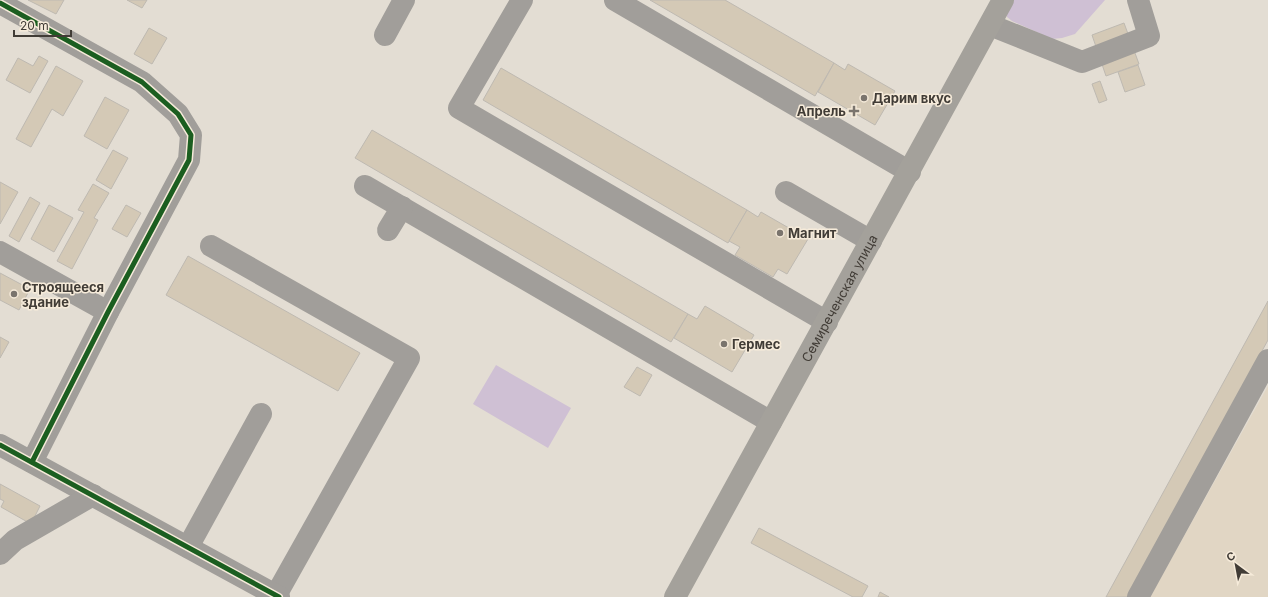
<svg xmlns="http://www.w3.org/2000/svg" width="1268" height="597" viewBox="0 0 1268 597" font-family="Inter,sans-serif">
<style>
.built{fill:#e1d6c4}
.green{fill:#cfc0d4}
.building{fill:#d4c9b6;stroke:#beb9b1}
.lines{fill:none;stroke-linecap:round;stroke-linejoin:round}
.minor{stroke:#a19e9a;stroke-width:22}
.major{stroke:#a4a19b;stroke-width:22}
.cycleway-casing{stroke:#f6ebda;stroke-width:8}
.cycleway{stroke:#1b5e20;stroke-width:5}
.poi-dot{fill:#7a746d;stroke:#f6ebda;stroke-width:1.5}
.labels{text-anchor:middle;stroke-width:3;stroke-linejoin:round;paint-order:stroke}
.poi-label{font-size:13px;font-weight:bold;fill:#413c36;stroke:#f6ebda;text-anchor:start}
.street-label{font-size:13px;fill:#413c36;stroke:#f6ebda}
</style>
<rect width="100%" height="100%" fill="#e3ddd3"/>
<path class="built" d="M 1268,386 L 1268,597 L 1150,597 Z"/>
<g class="green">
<path d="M 1011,0 L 1105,0 L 1075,34 L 1062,38 L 1052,39 L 1012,21 L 1007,17 L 1006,10 Z"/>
<path d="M 496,365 L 571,408 L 548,448 L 473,404 Z"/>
</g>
<g class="building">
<path d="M 28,0 L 64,0 L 56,14 Z"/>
<path d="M 127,0 L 147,0 L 142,8 Z"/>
<path d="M 650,0 L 725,0 L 834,63 L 815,96 Z"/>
<path d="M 1124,23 L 1139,64 L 1106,76 L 1092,35 Z"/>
<path d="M 149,28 L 167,38 L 152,64 L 134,54 Z"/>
<path d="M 39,56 L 48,61 L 30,93 L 6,80 L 18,58 L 33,66 Z"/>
<path d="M 834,63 L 845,70 L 848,64 L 895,91 L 875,125 L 818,92 Z"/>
<path d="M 1138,65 L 1145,85 L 1125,92 L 1118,72 Z"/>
<path d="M 56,66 L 83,81 L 63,116 L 52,109 L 31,147 L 16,139 Z"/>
<path d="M 501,68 L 747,210 L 728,243 L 483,100 Z"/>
<path d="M 1100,81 L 1107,100 L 1099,103 L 1092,84 Z"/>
<path d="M 105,97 L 129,110 L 107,149 L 84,136 Z"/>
<path d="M 372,130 L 688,314 L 671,342 L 355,158 Z"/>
<path d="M 113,150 L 128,158 L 111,189 L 96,180 Z"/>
<path d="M 0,182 L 18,192 L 0,224 Z"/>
<path d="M 93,184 L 109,193 L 94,218 L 98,220 L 72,269 L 57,261 L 84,212 L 78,210 Z"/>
<path d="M 30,197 L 40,203 L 19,242 L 9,236 Z"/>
<path d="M 49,205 L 73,218 L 54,252 L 31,239 Z"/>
<path d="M 126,205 L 141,213 L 127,237 L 112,229 Z"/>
<path d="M 747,210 L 758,217 L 761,212 L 808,239 L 787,274 L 778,269 L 773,277 L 735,255 L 740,247 L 729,241 Z"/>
<path d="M 188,256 L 360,353 L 338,391 L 166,295 Z"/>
<path d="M 0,273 L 30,289 L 19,310 L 0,300 Z"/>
<path d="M 1268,301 L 1268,340 L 1127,597 L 1106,597 Z"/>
<path d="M 705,306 L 754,335 L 732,372 L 674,338 L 688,314 L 697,319 Z"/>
<path d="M 0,337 L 9,342 L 0,358 Z"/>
<path d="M 637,367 L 652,375 L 640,396 L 624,387 Z"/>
<path d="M 0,484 L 40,506 L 31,524 L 1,507 L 4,501 L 0,499 Z"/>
<path d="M 759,528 L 868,586 L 862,597 L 853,597 L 751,543 Z"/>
<path d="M 880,592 L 889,597 L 878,597 Z"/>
</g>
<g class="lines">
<g class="minor">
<path d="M 522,0 L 459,108 L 827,322"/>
<path d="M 615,0 L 910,172"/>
<path d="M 0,3 L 142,82 L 178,114 L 191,135 L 189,160 L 108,312 L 32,462"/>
<path d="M 990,25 L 1082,62 L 1149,36 L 1138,0"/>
<path d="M 385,35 L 404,0"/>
<path d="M 365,186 L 771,422"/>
<path d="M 786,192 L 871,241"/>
<path d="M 388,230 L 402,207"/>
<path d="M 211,246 L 409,358 L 275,597"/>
<path d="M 0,252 L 108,312"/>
<path d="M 0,445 L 279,597"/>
<path d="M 188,547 L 261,414"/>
<path d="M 0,554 L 15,540 L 93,495"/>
<path d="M 1138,597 L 1268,360"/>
</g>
<path class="major" id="s1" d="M 675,597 L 1003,0"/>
<defs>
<g id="cycleway">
<path d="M 0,3 L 142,82 L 178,114 L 191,135 L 189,160 L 108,312 L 32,462"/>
<path d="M 0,445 L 279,597"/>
</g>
</defs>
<use href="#cycleway" class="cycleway-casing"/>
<use href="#cycleway" class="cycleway"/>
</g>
<g class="poi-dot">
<circle cx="864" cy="98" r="4"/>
<path d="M852 105h4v4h4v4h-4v4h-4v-4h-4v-4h4z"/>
<circle cx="780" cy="233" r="4"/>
<circle cx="14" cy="294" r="4"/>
<circle cx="724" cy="344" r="4"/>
</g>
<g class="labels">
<g class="poi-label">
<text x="872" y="103">Дарим вкус</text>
<text x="846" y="116" text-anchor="end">Апрель</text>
<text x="788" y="238">Магнит</text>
<text x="22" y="292">Строящееся<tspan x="22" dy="15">здание</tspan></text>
<text x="732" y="349">Гермес</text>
</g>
<g class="street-label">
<text dy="5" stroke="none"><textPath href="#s1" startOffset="341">Семиреченская улица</textPath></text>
</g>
</g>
<g transform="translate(1236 565) rotate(328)" stroke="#f6ebda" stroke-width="3" paint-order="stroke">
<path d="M0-3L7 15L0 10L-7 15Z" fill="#413c36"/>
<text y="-6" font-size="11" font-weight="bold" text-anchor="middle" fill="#413c36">С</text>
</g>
<path d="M14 30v6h57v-6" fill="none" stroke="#413c36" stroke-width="2"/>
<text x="20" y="30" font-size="12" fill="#413c36" stroke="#f6ebda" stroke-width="3" paint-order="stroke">20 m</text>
</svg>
